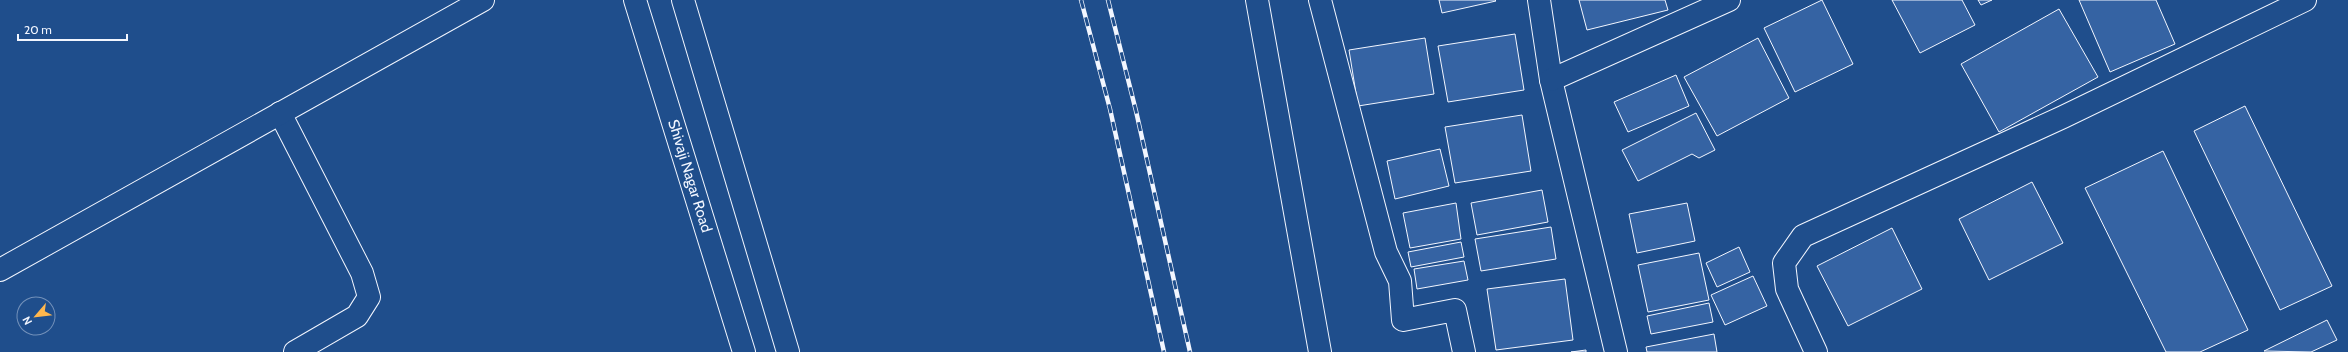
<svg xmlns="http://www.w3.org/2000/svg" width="2348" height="352" viewBox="0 0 2348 352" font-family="Cabin,sans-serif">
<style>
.building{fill:#3563a3;stroke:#f2f6ff}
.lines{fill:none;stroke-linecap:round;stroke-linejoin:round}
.street-casing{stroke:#f2f6ff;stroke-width:24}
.secondary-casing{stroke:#f2f6ff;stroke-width:24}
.primary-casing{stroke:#f2f6ff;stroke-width:24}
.street{stroke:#1f4e8c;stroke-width:22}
.secondary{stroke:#1f4e8c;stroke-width:22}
.primary{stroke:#1f4e8c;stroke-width:22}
.rail-casing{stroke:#f2f6ff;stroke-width:4.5}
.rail{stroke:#1f4e8c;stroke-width:3;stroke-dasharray:9;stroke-linecap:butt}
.labels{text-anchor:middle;stroke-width:3;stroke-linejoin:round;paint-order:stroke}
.street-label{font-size:15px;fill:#f2f6ff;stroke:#1f4e8c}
</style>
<rect width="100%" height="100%" fill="#1f4e8c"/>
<g class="building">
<path d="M 1439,0 L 1495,0 L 1496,1 L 1442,13 Z"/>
<path d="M 1579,0 L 1665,0 L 1668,10 L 1587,30 Z"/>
<path d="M 1822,0 L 1853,64 L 1795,92 L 1764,28 Z"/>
<path d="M 1892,0 L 1962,0 L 1975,25 L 1920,53 Z"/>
<path d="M 1978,0 L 1992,0 L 1981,5 Z"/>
<path d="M 2079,0 L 2156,0 L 2175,44 L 2110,72 Z"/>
<path d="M 2059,9 L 2098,77 L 1999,132 L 1961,64 Z"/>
<path d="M 1515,34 L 1524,90 L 1448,102 L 1438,46 Z"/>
<path d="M 1425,38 L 1434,94 L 1358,106 L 1349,50 Z"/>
<path d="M 1758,38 L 1789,98 L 1717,136 L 1684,77 Z"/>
<path d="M 1676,75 L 1689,106 L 1628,132 L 1614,102 Z"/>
<path d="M 2245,106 L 2332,286 L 2280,310 L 2194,131 Z"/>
<path d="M 1696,113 L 1715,150 L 1699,158 L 1692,154 L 1638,181 L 1622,150 Z"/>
<path d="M 1522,115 L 1531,171 L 1455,183 L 1445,127 Z"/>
<path d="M 1440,149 L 1449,186 L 1395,199 L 1387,161 Z"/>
<path d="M 2163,151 L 2248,330 L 2200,352 L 2166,352 L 2085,188 Z"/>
<path d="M 2032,182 L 2063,243 L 1989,280 L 1959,219 Z"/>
<path d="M 1542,190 L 1548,222 L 1477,235 L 1471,203 Z"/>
<path d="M 1456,203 L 1461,239 L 1410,248 L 1403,213 Z"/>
<path d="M 1687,203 L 1695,241 L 1637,253 L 1629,214 Z"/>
<path d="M 1551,227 L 1556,259 L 1481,271 L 1475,239 Z"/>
<path d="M 1892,228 L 1922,289 L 1848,326 L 1817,266 Z"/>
<path d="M 1461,242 L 1464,257 L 1411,267 L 1408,252 Z"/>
<path d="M 1739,247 L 1750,272 L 1717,287 L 1706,263 Z"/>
<path d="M 1699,253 L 1709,300 L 1648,312 L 1638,265 Z"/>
<path d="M 1464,261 L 1468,280 L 1417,289 L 1414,269 Z"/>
<path d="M 1753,276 L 1767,306 L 1725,325 L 1711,295 Z"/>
<path d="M 1565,279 L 1573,340 L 1496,350 L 1487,289 Z"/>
<path d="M 1709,303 L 1713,322 L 1651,334 L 1647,316 Z"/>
<path d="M 2327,320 L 2337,340 L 2311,352 L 2264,351 Z"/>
<path d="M 1714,334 L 1717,352 L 1647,352 L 1646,347 Z"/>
<path d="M 1586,350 L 1586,352 L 1571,352 Z"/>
</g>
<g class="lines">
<defs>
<g id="street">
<path d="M 1320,0 L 1386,252 L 1400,281 L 1403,320 L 1455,310 L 1464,352"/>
<path d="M 1539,0 L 1551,80 L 1616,352"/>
<path d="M 1551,80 L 1729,0"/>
<path d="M 280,113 L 362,273 L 369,297 L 357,316 L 295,352"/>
<path d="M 0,270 L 483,0"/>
<path d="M 1816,352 L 1787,289 L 1784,263 L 1803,236 L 2063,117 L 2305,0"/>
</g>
<path id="secondary" d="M 1257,0 L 1320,352"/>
<g id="primary">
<path d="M 635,0 L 744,352"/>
<path d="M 683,0 L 788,352"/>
</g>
</defs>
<use href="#street" class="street-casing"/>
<use href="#secondary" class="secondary-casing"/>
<use href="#primary" class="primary-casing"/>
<use href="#street" class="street"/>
<use href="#secondary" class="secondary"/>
<use href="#primary" class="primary"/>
<defs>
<g id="rail">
<path d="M 1081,0 L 1110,109 L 1164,352"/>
<path d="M 1108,0 L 1136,111 L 1190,352"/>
</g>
</defs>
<use href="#rail" class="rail-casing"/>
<use href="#rail" class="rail"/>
</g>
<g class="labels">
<g class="street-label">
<text transform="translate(690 176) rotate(73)" y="5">Shivaji Nagar Road</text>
</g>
</g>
<g transform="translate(36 316) rotate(242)"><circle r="19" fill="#1f4e8c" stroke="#7391ba"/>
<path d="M0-3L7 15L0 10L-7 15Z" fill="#ffb74d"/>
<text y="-6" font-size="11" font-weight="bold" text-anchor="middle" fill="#f2f6ff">N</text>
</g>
<path d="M18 34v6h109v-6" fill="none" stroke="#f2f6ff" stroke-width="2"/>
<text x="24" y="34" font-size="12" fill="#f2f6ff" stroke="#1f4e8c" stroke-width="3" paint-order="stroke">20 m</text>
</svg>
